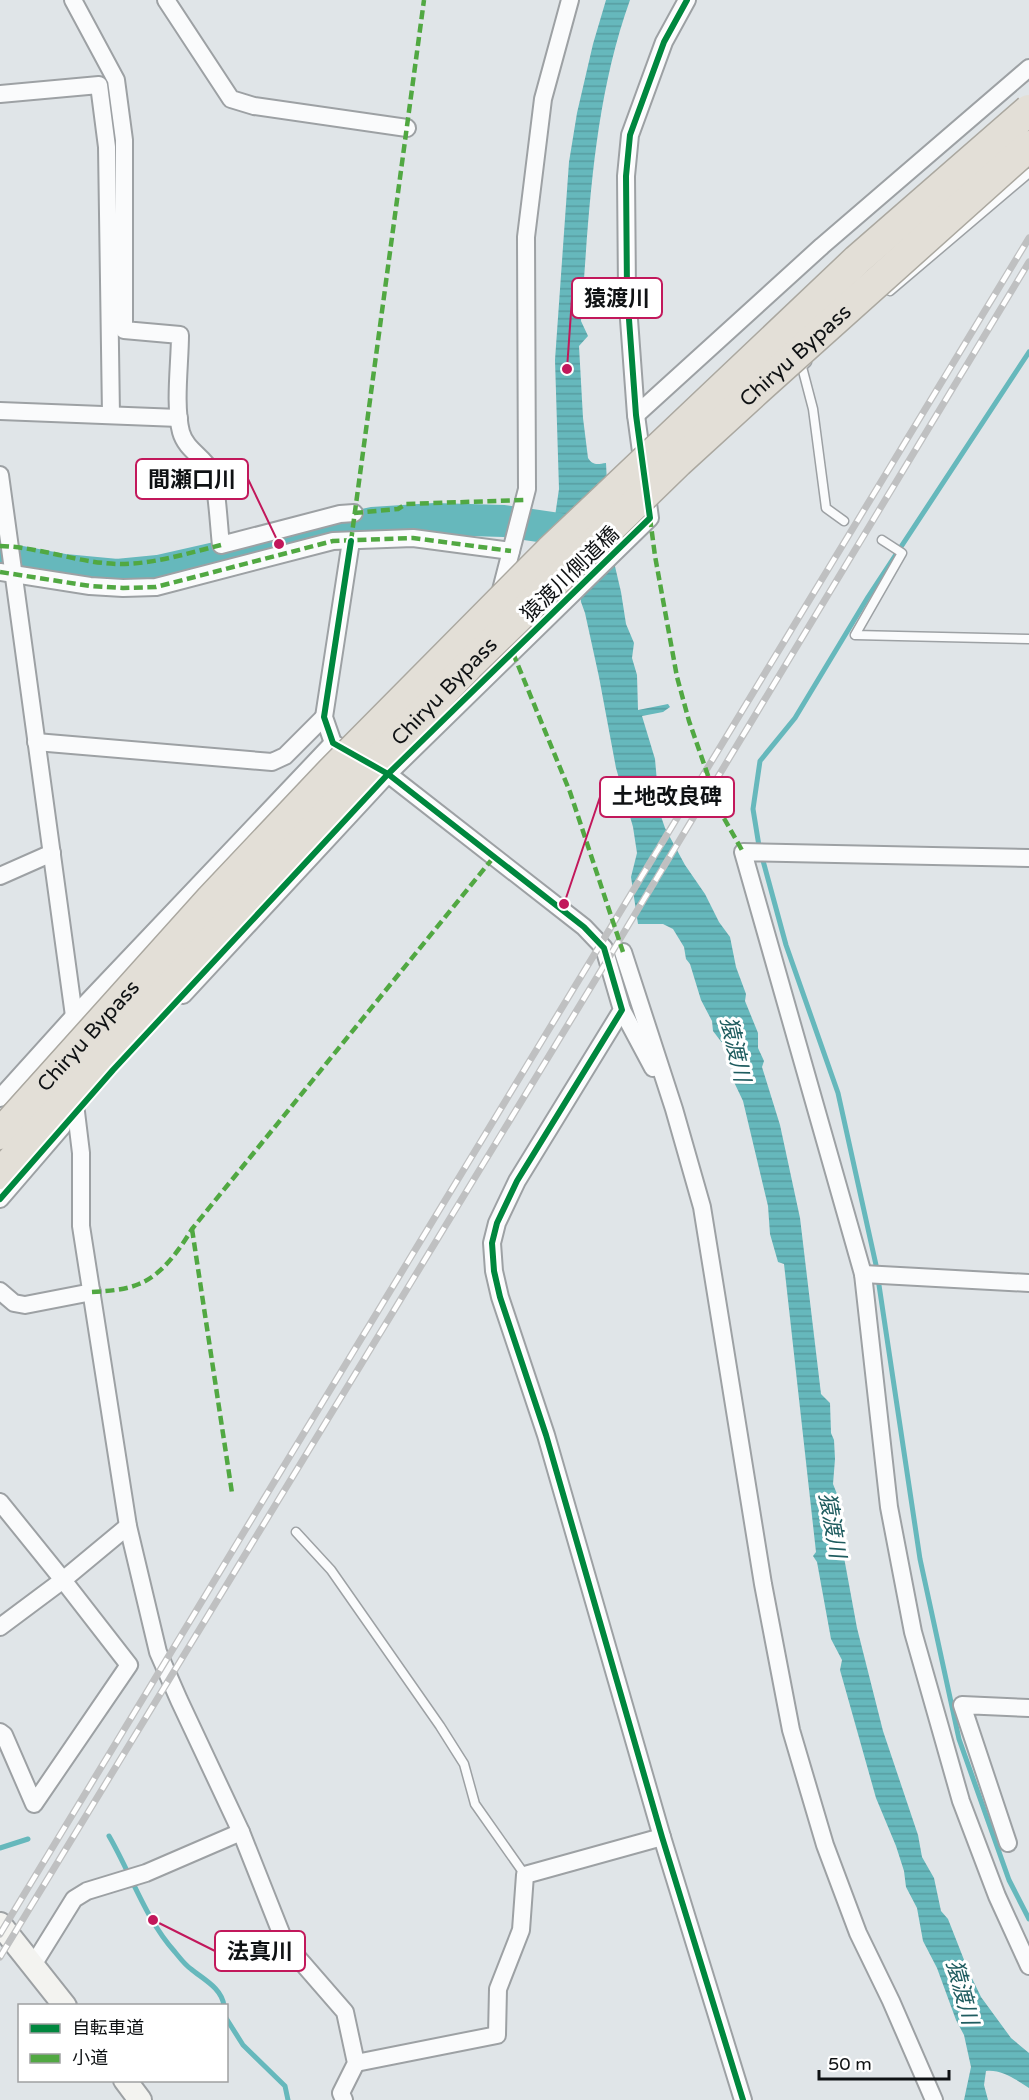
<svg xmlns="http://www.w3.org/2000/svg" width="1029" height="2100" viewBox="0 0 1029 2100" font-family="'Varela Round','Noto Sans JP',sans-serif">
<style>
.water{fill:url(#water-rules)}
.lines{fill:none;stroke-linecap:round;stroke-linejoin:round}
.stream{stroke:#66b8bc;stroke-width:5}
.river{stroke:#66b8bc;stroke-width:32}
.lane-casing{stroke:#9da1a4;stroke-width:11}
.street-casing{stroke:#9da1a4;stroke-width:20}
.secondary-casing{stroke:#9da1a4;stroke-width:26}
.lane{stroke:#fafbfc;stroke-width:8}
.street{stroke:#fafbfc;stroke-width:16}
.secondary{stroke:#f3f3f0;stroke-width:22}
.rail-casing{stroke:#bfc0c1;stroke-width:7}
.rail{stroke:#fff;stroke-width:4.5;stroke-dasharray:14;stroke-linecap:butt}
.highway-bridge-casing{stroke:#aba8a0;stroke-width:33;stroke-linecap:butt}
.highway-bridge{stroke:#e3dfd7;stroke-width:30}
.quiet{stroke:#51a842;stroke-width:4.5;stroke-dasharray:9 4.5;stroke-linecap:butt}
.cycleway-casing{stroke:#fff;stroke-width:10}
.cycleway{stroke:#00873e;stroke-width:6}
.labels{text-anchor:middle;stroke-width:6;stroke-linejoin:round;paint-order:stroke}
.street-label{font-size:21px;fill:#0f1214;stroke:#fff}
.water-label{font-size:22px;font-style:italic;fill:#1f5c5f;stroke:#fff}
.leader{fill:none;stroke:#c2185b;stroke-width:2}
.callout-dot{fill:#c2185b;stroke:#fff;stroke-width:2}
.callout{fill:#fff;stroke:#c2185b;stroke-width:2}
.callout-label{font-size:22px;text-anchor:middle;font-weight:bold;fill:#0f1214}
</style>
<defs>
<pattern id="water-rules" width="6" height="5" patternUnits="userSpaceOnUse" patternTransform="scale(1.5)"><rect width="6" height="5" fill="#66b8bc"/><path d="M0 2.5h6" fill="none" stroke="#579da1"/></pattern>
</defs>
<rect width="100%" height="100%" fill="#e0e5e8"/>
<path class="water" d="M 606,0 L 630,0 C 593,103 589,213 581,321 L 588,336 L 579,346 L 583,418 L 588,458 C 593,466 598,464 606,463 L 610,545 L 621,592 L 626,624 L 634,643 L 632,658 L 637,675 L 638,710 L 668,704 L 670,707 L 663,712 L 642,716 L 655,759 L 657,782 L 653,793 L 665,828 L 685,865 L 705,894 L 719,922 L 730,937 L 736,967 L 746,994 L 745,1001 L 758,1033 L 758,1048 L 764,1061 L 762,1067 L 780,1125 L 800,1218 L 821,1394 L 830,1403 L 831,1433 L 834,1440 L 835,1459 L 833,1484 L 837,1494 L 834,1503 L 857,1628 L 883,1731 L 918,1835 L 922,1857 L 934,1878 L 941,1911 L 948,1919 L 968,1970 L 981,1997 L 1011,2038 L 1029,2053 L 1029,2088 C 1017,2080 1001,2069 986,2071 L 984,2085 L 988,2100 L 964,2100 L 971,2067 L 964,2035 L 956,2020 L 937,1968 L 923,1941 L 917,1908 L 906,1887 L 904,1871 L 896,1846 L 876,1798 L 840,1670 L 842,1660 L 831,1639 L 817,1562 L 813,1556 L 816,1552 L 784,1264 L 778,1262 L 770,1234 L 768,1206 L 743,1101 L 734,1082 L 732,1062 L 726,1048 L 713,1031 L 712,1021 L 701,1000 L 690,964 L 686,959 L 684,947 L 673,929 L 663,924 L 638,924 L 631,877 L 637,853 L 633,827 L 616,768 L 599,677 L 585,613 L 581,602 L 576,538 L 546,532 L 547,523 L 554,523 L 559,489 L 555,360 L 569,162 L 577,113 L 593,44 Z"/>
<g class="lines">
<g class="stream">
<path d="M 1029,352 L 868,597 L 795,718 L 760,761 L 753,809 L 759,846 L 786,945 L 838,1093 L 876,1265 L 920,1559 L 959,1739 L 1009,1880 L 1029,1919"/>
<path d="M 109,1836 C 131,1874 146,1920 175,1952 C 180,1958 185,1965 191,1969 C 203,1979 222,1988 224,2006"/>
<path d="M 0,1848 L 28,1839"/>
<path d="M 226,2018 L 243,2045 L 285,2086 L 288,2100"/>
</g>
<path class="river" d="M 0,558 L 64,570 L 117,575 L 158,571 L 372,523 L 435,519 L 504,521 L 587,533"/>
<defs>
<g id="lane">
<path d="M 890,291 L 1029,173"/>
<path d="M 807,362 L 802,367 L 813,409 L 826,508 L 844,521"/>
<path d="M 882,540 L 902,553 L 855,635 L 1029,639"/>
<path d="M 296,1532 L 331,1570 L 440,1726 L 464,1764 L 475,1804 L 525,1875"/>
</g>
<g id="street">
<path d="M 73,0 L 116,80 L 124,140 L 124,330 L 180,335 C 180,363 174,405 181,432 C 186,450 203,456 211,471 C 217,482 219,530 221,545 L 340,514 L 354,513"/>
<path d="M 166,0 L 231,99 L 254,106 L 407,128"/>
<path d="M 0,94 L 99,85 L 107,147 L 111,415"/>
<path d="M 0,411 L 179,418"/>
<path d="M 636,415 L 822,246 L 1029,68"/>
<path d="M 0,475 L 74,1016 L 91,1040"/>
<path d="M 351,541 L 324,717 L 333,743 L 388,774 L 584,927 L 604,948 L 622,1010 L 517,1181 L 497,1223 L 492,1243 L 494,1271 L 500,1297 L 546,1435 L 662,1837 L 743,2100"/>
<path d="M 0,572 L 90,586 L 123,588 L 156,587 L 333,541 L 413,538 L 511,551"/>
<path d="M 502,596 L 501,590 L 527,489 L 526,237 L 543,99 L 570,0"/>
<path d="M 36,742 L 272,762 L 285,756 L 324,717"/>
<path d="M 1029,858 L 743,852 L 863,1274 L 889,1507 L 913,1632 L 961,1801 L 997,1896 L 1029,1966"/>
<path d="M 0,876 L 52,853"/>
<path d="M 623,952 L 674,1109 L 702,1207 L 763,1584 L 791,1730 L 825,1845 L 858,1933 L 891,2001 L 934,2100"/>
<path d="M 183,995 L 388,774 L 650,518 L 636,415 L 627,292 L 626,176 L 630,135 L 664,42 L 687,0"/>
<path d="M 622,1010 L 653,1068"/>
<path d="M 38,1057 L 76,1112 L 81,1153 L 81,1226 L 128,1526 L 158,1652 L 179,1700 L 241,1832 L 285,1943 L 345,2012 L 356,2063 L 341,2093 L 344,2100"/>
<path d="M 0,1098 L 74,1016 L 333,743"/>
<path d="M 0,1199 L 62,1127"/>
<path d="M 863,1274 L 1029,1283"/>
<path d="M 0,1291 L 14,1303 L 25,1305 L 92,1292"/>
<path d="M 0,1502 L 63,1580 L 129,1665 L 34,1804 L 4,1735 L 0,1732"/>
<path d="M 0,1627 L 63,1580 L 128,1526"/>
<path d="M 1008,1843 L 962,1705 L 1029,1708"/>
<path d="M 33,1965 L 74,1899 L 87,1891 L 146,1873 L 241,1832"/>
<path d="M 356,2063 L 497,2035 L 498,1989 L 521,1930 L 525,1875 L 662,1837"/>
</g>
<g id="secondary">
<path d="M 0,1924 L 65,2006"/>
<path d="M 125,2080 L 140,2100"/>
</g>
</defs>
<use href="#lane" class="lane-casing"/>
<use href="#street" class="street-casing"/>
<use href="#secondary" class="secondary-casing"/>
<use href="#lane" class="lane"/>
<use href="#street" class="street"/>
<use href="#secondary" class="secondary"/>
<defs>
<g id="rail">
<path d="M 0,1934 L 1029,238"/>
<path d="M 0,1957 L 594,982 L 1029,262"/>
</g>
</defs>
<use href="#rail" class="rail-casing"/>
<use href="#rail" class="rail"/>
<defs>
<g id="highway-bridge">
<path id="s1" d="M 0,1134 L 211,899 L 333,770 L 550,551 L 857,260 L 1029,110"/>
<path id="s2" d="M 0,1174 L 348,791 L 469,665 L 678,462 L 760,387 L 1029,146"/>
</g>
</defs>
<use href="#highway-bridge" class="highway-bridge-casing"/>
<use href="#highway-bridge" class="highway-bridge"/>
<g class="quiet">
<path d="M 354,513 L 398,509 L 406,504 L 524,500"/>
<path d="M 650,518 L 655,556 L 677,677 L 689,721 L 721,813 L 743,852"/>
<path d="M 351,541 L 424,0"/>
<path d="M 0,546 C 42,547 83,565 125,564 C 157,563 189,553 221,545"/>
<path d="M 0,572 L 90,586 L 123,588 L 156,587 L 333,541 L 413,538 L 511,551"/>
<path d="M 513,653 L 570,792 L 623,952"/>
<path d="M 192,1229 L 232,1493"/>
<path d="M 92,1292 C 108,1291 125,1290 139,1284 C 162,1275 180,1249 192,1229 L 493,858"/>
</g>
<defs>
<g id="cycleway">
<path d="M 351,541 L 324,717 L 333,743 L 388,774 L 584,927 L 604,948 L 622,1010 L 517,1181 L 497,1223 L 492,1243 L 494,1271 L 500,1297 L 546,1435 L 662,1837 L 743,2100"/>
<path d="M 0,1199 L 113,1070 L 388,774 L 650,518 L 636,415 L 627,292 L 626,176 L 630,135 L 664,42 L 687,0"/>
</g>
</defs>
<use href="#cycleway" class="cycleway-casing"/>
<use href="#cycleway" class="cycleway"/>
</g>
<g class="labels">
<g class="street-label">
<text dy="7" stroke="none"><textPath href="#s2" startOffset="1142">Chiryu Bypass</textPath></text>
<text transform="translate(570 574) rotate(-44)" y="7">猿渡川側道橋</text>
<text dy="7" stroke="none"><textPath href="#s2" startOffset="656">Chiryu Bypass</textPath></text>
<text dy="7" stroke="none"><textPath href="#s1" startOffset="132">Chiryu Bypass</textPath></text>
</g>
<g class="water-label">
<text transform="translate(736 1049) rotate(77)" y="8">猿渡川</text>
<text transform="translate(833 1525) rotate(80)" y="8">猿渡川</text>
<text transform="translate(963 1992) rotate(75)" y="8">猿渡川</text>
</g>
</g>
<path class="leader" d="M567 369L572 298M279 544L248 479M564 904L600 797M153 1920L215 1951"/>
<g class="callout-dot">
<circle cx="567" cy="369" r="6"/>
<circle cx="279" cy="544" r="6"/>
<circle cx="564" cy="904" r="6"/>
<circle cx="153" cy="1920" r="6"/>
</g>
<g class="callout">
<rect x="572" y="278" width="90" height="40" rx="6"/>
<rect x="136" y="459" width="112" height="40" rx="6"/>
<rect x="600" y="777" width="134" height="40" rx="6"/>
<rect x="215" y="1931" width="90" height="40" rx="6"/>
</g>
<g class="callout-label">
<text x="617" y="306">猿渡川</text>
<text x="192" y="487">間瀬口川</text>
<text x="667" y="804">土地改良碑</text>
<text x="260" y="1959">法真川</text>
</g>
<rect x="18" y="2004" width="210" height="78" fill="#ffffff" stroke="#9fa0a1" stroke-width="1.5"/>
<rect x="30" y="2024" width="30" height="9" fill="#00873e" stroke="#9fa0a1" stroke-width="1.5"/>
<text x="72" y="2034" font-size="18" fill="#0f1214">自転車道</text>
<rect x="30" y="2054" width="30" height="9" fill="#51a842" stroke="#9fa0a1" stroke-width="1.5"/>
<text x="72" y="2064" font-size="18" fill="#0f1214">小道</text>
<path d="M819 2070v9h130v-9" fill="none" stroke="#0f1214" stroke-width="3"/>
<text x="828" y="2070" font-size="18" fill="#0f1214" stroke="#ffffff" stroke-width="4.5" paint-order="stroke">50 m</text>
</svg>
